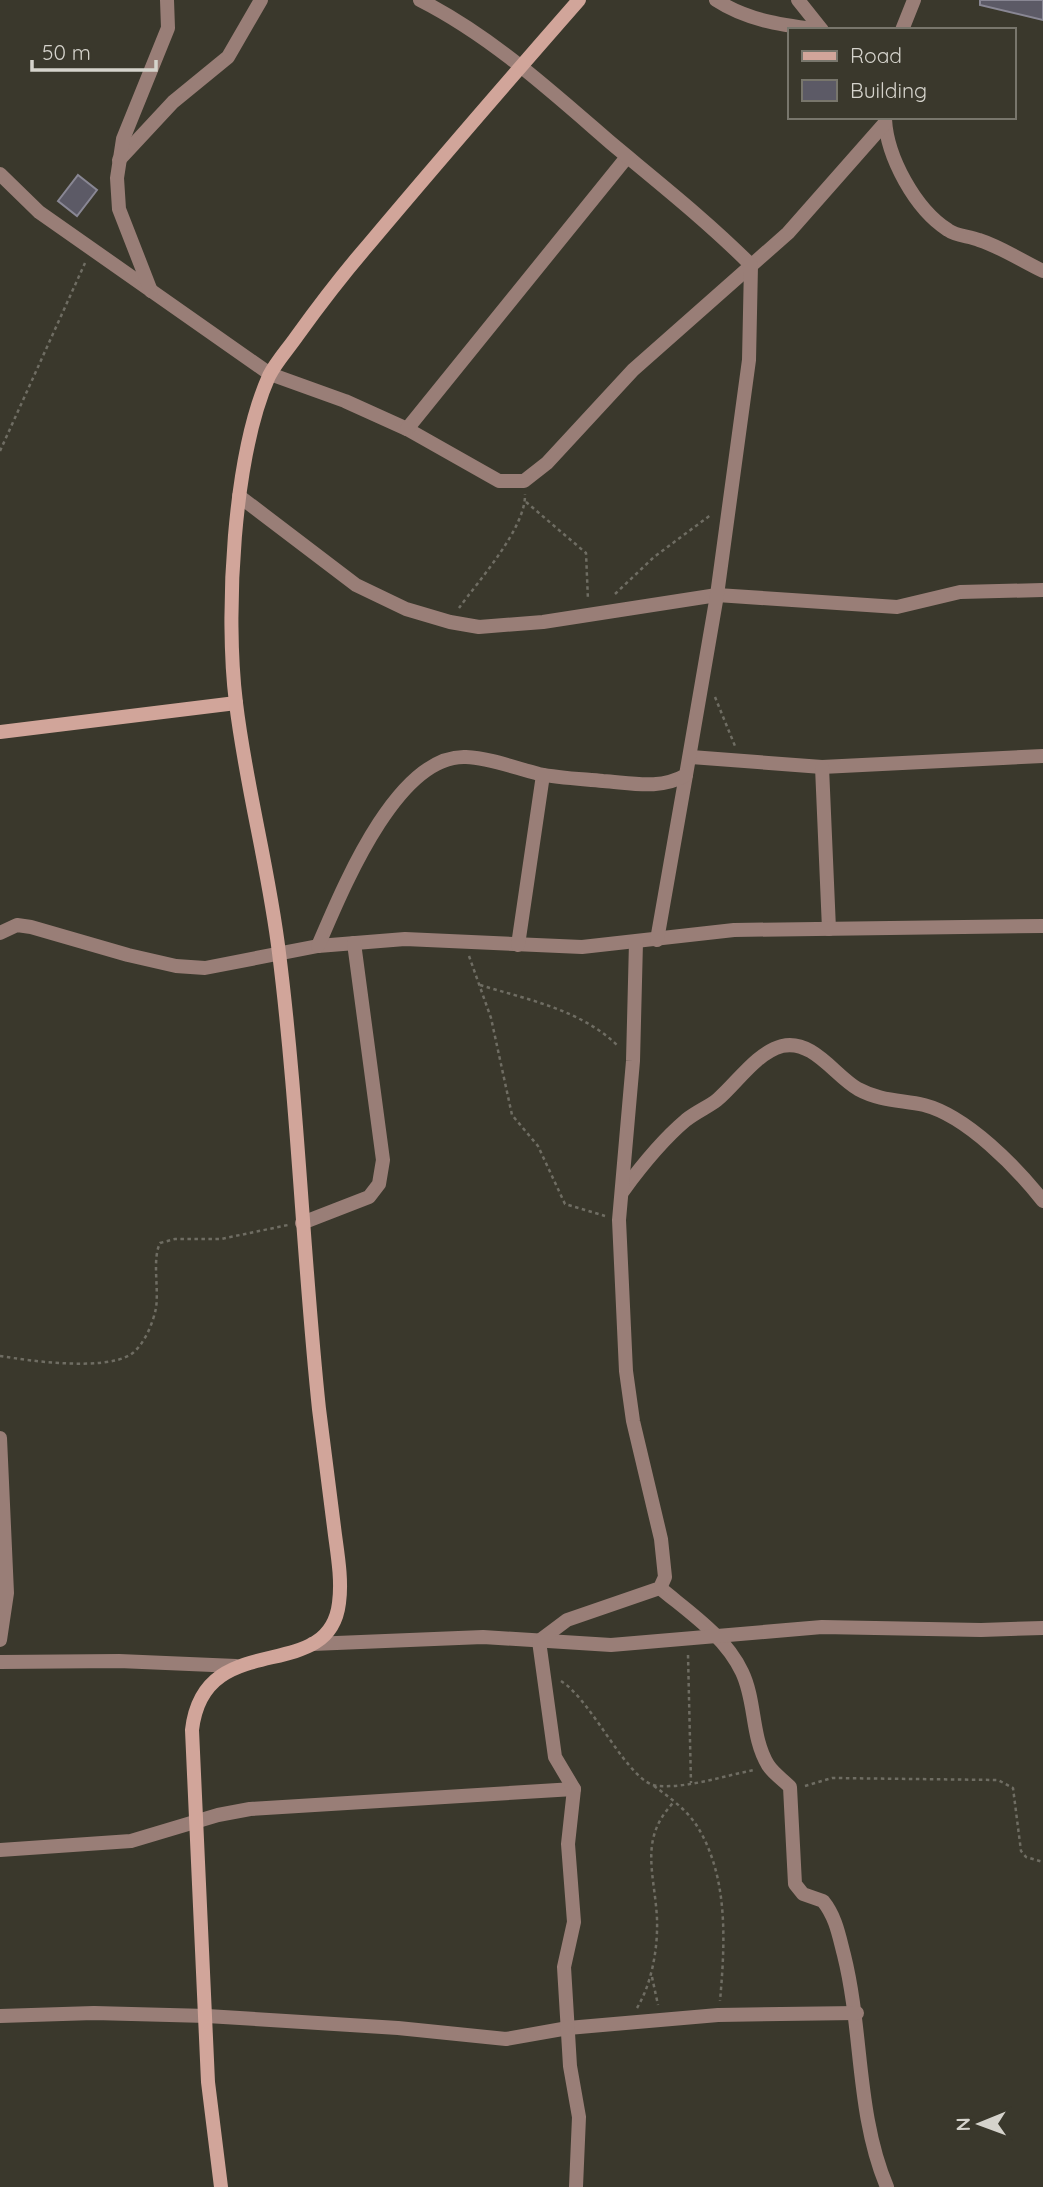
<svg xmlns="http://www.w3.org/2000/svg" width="1043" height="2187" viewBox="0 0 1043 2187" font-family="Quicksand,sans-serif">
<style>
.building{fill:#5c5a66;stroke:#898794;stroke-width:2}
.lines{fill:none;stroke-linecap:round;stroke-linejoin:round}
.path{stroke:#6f6d63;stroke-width:2.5;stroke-dasharray:3.5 3.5;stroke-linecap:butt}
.street{stroke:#997e77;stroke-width:14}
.secondary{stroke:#d1a59a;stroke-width:14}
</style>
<rect width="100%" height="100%" fill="#3a382c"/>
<g class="building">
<path d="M 980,0 L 1043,0 L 1043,20 L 980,5 Z"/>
<path d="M 78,175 L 97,190 L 77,216 L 58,201 Z"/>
</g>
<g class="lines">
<g class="path">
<path d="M 0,451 L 85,263"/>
<path d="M 526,502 L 586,553 L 588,600"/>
<path d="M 615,594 L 654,557 L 712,514"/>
<path d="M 459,608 C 479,580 526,528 525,494"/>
<path d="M 715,697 L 735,746"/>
<path d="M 469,956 L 491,1018 L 512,1115 L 538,1146 L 565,1204 L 605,1216"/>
<path d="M 480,985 C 529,1000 582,1010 619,1047"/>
<path d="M 0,1356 C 31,1361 102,1371 130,1355 C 144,1346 153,1323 156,1308 C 159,1288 152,1260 160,1243 L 175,1239 L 221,1239 L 288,1225"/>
<path d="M 688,1655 L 691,1783"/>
<path d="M 561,1681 C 594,1702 628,1784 658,1786 C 689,1788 723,1776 754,1770"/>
<path d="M 654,1786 C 669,1797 687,1810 697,1826 C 729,1877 725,1944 720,2001"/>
<path d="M 805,1786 L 832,1778 L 998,1780 L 1013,1788 L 1021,1851 L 1026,1857 L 1043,1862"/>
<path d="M 652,1977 L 658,2005"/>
<path d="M 637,2008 C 652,1983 658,1948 657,1919 C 655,1874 638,1839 674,1802"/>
</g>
<g class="street">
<path d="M 716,0 C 748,21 783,25 820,30"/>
<path d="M 798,0 L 822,30"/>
<path d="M 902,30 L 914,0"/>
<path d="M 885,119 C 887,157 915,209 948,230 C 956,236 969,236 979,240 C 1001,247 1022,261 1043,271"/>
<path d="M 119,160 L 173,102 L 228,57 L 261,0"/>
<path d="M 0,174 L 39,212 L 270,374 L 345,401 L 407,429 L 499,481 L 524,481 L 547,463 L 633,370 L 788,233 L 885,123"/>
<path d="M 151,291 L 119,209 L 117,178 L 123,139 L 168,28 L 167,0"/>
<path d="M 407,429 L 627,157"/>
<path d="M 239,496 L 356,585 L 406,609 L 450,622 L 479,627 L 543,622 L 717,595 L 897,607 L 960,592 L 1043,590"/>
<path d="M 691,757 L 822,767 L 1043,756"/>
<path d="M 822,767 L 829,929"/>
<path d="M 0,933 L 17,925 L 31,927 L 128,955 L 176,966 L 205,968 L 318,946 L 405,939 L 582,947 L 734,930 L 1043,926"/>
<path d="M 657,940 L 686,775"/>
<path d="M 518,945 L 543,775"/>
<path d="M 318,946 C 341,893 396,754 466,757 C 490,758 515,768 539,774 C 559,778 582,779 603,781 C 632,783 660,790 686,775 L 717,595 L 749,360 L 751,265 C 707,221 659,183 611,143 C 551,91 491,36 420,0"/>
<path d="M 623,1191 C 642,1165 661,1141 686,1120 C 696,1112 708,1107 717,1100 C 737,1083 756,1053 782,1046 C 813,1039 834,1075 858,1089 C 880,1101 901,1100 924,1105 C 967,1116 1017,1168 1043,1201"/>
<path d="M 302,1223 L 369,1197 L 379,1184 L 383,1160 L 354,943"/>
<path d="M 0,1438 L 7,1593 L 0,1640"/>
<path d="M 660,1588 C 690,1613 725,1636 742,1672 C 756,1701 751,1737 768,1765 C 774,1774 782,1779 790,1787 L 795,1884 L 803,1894 L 823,1901 C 836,1917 839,1936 844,1955 C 863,2031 856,2114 887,2187"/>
<path d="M 312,1644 L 483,1637 L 611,1645 L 822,1627 L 981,1630 L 1043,1628"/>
<path d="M 0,1662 L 119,1661 L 236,1666"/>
<path d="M 0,1850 L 131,1841 L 218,1815 L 250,1809 L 574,1789"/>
<path d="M 0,2016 L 94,2013 L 207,2016 L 398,2028 L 506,2039 L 568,2028 L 718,2015 L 857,2013"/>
<path d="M 576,2187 L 579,2117 L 570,2066 L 564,1967 L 574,1922 L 568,1844 L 574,1789 L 555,1757 L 539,1641 L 567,1620 L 660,1588 L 665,1577 L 661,1539 L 633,1421 L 626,1371 L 619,1220 L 633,1061 L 636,942"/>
</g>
<g class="secondary">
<path d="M 0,732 L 236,703"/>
<path d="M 221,2187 L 208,2082 L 192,1730 C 204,1625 329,1687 339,1603 C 342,1581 338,1557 335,1535 C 330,1493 324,1451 319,1409 C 303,1258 298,1104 279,953 C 269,869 246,787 236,703 C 225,615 233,457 269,376 C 276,362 288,349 297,336 C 320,304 343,274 369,244 C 438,162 508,81 579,0"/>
</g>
</g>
<rect x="788" y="28" width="228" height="91" fill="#3a382c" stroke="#78766c" stroke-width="2"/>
<rect x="802" y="51" width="35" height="10" fill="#d1a59a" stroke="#78766c" stroke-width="2"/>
<text x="850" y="63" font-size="21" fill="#d5d3cc">Road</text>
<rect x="802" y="80" width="35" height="21" fill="#5c5a66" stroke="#78766c" stroke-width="2"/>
<text x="850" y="98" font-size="21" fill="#d5d3cc">Building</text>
<g transform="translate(980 2124) rotate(269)" stroke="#3a382c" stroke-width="5" paint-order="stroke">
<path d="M0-5L12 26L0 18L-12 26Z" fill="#d5d3cc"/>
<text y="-10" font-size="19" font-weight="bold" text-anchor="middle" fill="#d5d3cc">N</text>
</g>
<path d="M32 60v10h124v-10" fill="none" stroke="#d5d3cc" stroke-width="3.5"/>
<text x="42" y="60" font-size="21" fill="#d5d3cc" stroke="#3a382c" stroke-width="5" paint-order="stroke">50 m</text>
</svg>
